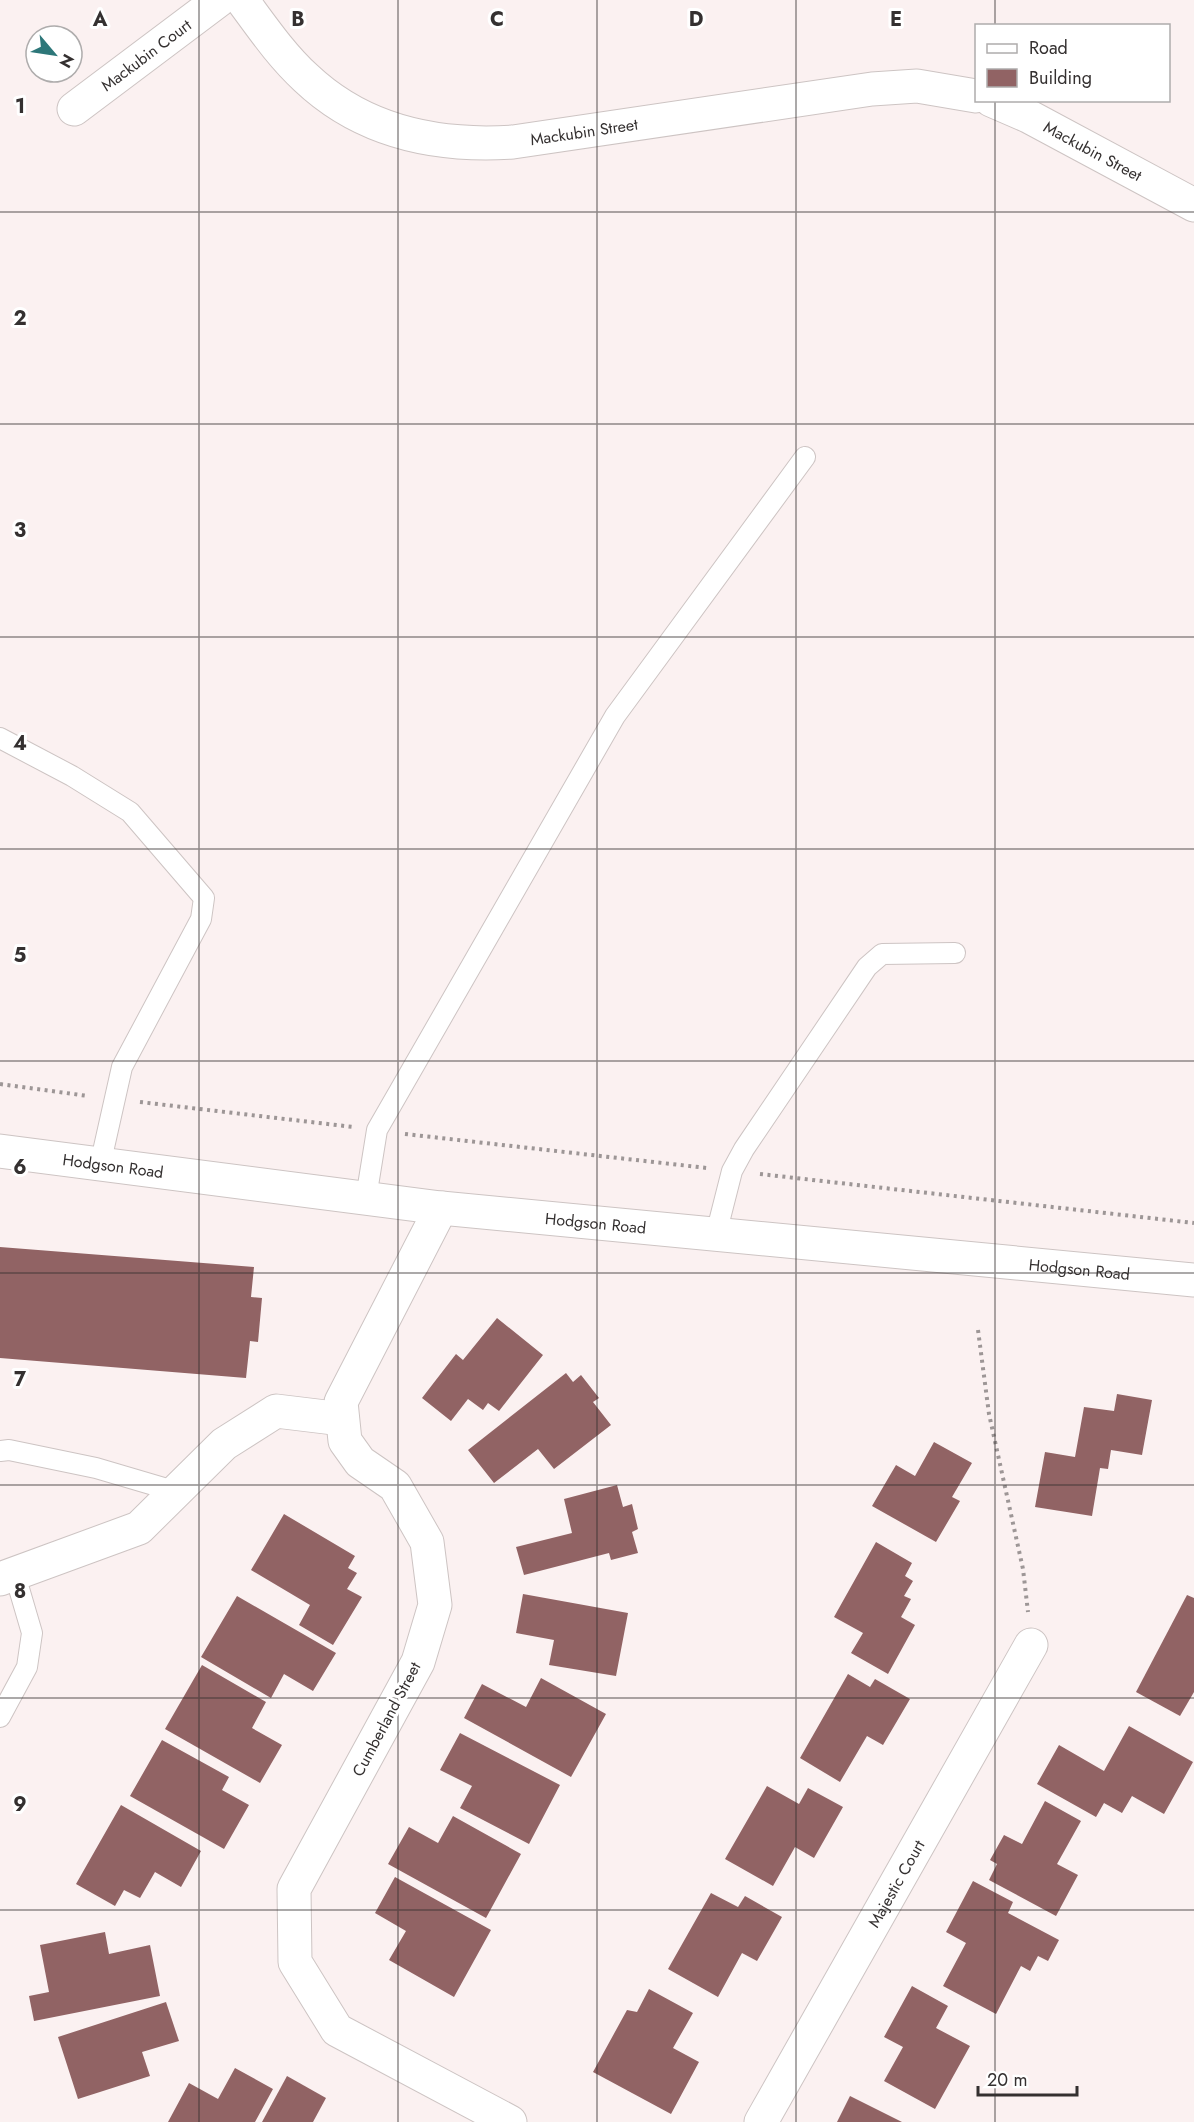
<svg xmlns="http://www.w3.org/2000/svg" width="1194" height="2122" viewBox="0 0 1194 2122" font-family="Jost,sans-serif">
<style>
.building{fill:#916364}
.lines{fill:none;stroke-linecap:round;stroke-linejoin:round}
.service-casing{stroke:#cdc4c3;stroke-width:22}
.minor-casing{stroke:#cdc4c3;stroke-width:35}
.secondary-casing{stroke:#cdc4c3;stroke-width:35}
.path{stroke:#9d9696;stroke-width:4;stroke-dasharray:3 4.5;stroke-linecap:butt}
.service{stroke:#fff;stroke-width:20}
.minor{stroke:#fff;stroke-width:33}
.secondary{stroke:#fff;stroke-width:33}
.grid{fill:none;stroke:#343030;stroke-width:1.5;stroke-opacity:0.55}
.labels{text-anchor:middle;stroke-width:6;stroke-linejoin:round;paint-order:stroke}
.street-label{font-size:16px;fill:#343030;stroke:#fff}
.grid-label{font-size:20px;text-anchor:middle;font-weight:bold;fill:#343030;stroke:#fff;stroke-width:6;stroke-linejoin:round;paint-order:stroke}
</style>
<rect width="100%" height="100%" fill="#fbf1f1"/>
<g class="building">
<path d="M 0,1247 L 254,1267 L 251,1297 L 262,1298 L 258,1342 L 250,1341 L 246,1378 L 0,1358 Z"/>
<path d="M 497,1318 L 543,1355 L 499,1411 L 488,1403 L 483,1410 L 468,1399 L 451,1421 L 422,1398 L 456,1354 L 463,1360 Z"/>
<path d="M 566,1373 L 573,1382 L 581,1375 L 599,1398 L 593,1402 L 611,1425 L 554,1469 L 538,1449 L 494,1483 L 468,1450 Z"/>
<path d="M 1117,1394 L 1152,1400 L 1142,1455 L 1111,1450 L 1108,1469 L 1100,1468 L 1092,1516 L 1035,1507 L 1045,1452 L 1075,1457 L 1084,1407 L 1114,1411 Z"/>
<path d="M 934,1442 L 972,1463 L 952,1497 L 960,1501 L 936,1542 L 872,1506 L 896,1465 L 915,1476 Z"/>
<path d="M 617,1485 L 623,1507 L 632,1504 L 638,1529 L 632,1532 L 638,1553 L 611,1560 L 609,1553 L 524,1575 L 516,1547 L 572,1533 L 564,1499 Z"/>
<path d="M 284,1514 L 355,1556 L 348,1568 L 357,1573 L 347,1589 L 362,1597 L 333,1645 L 299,1625 L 310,1605 L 251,1570 Z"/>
<path d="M 876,1542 L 912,1563 L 905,1576 L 913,1581 L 904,1596 L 911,1599 L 901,1617 L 915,1625 L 888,1674 L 851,1653 L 863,1633 L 834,1617 Z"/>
<path d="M 523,1594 L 628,1613 L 616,1676 L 549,1665 L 554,1640 L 516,1633 Z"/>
<path d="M 1187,1595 L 1194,1598 L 1194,1692 L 1180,1716 L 1136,1692 Z"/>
<path d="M 237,1596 L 336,1653 L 313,1691 L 284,1674 L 271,1698 L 201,1657 Z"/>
<path d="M 202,1665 L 266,1702 L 252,1728 L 282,1745 L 260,1783 L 165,1729 Z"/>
<path d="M 848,1674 L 870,1687 L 875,1679 L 910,1699 L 883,1745 L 867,1736 L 840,1782 L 800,1758 Z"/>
<path d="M 541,1678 L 606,1714 L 571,1777 L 464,1718 L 482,1684 L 526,1707 Z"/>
<path d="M 1129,1726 L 1193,1762 L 1164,1814 L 1132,1796 L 1122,1813 L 1104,1803 L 1096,1817 L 1037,1784 L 1059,1745 L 1104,1771 Z"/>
<path d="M 460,1733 L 560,1785 L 529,1844 L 460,1808 L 472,1786 L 440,1770 Z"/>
<path d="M 162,1740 L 229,1777 L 222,1790 L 249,1805 L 224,1849 L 130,1796 Z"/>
<path d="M 767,1786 L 799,1804 L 808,1788 L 843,1807 L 814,1858 L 795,1847 L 773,1886 L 725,1859 Z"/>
<path d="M 1045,1801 L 1081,1821 L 1057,1864 L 1078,1875 L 1056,1916 L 989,1880 L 997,1864 L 990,1860 L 1004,1835 L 1022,1844 Z"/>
<path d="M 121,1805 L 201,1851 L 181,1887 L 155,1872 L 140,1898 L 124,1890 L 115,1906 L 76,1884 Z"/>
<path d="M 453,1816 L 521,1854 L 486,1918 L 388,1864 L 409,1827 L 438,1843 Z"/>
<path d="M 395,1877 L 491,1930 L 454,1997 L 389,1960 L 406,1931 L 375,1913 Z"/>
<path d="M 973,1881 L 1013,1902 L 1008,1913 L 1059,1940 L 1048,1961 L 1038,1956 L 1030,1971 L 1021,1966 L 996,2014 L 943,1986 L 966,1943 L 946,1932 Z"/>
<path d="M 711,1893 L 738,1907 L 745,1896 L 782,1917 L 757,1961 L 742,1953 L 718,1997 L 668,1969 Z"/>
<path d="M 105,1932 L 109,1954 L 150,1945 L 160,1996 L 34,2021 L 29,1996 L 49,1992 L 40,1945 Z"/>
<path d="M 912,1986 L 948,2006 L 936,2028 L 970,2046 L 935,2109 L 884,2081 L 903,2047 L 884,2037 Z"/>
<path d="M 649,1989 L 693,2013 L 673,2048 L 699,2062 L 671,2114 L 593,2072 L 627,2010 L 637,2012 Z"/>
<path d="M 166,2002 L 179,2041 L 142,2052 L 150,2076 L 78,2099 L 58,2037 Z"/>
<path d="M 235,2068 L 273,2089 L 255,2122 L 168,2122 L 189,2083 L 218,2099 Z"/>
<path d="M 287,2076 L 326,2098 L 313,2122 L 262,2122 Z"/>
<path d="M 850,2096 L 902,2122 L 837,2122 Z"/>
</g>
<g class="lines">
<defs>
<g id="service">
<path d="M 0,738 L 72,776 L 130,812 L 204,898 L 201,919 L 122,1067 L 100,1165"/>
<path d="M 366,1198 L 377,1130 L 615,716 L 805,457"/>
<path d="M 716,1234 L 732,1171 L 744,1149 L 867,967 L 882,954 L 955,953"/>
<path d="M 0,1451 L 9,1450 L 96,1468 L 174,1491"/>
<path d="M 0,1717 L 27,1667 L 32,1633 L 15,1575"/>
</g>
<g id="minor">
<path id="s1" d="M 242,0 C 262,27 281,55 306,78 C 363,132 437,147 513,142 L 872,89 L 917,86 L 976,96"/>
<path id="s2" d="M 991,100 L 1028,116 L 1194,205"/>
<path id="s3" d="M 74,109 L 219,0"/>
<path d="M 441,1208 L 341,1402 L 345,1441 L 360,1462 L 395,1486 L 427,1542 L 435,1605 L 418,1662 L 294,1889 L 295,1962 L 337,2030 L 510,2122"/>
<path d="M 0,1579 L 139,1528 L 224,1444 L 276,1411 L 342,1419"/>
<path id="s4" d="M 761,2122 L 1031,1645"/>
</g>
<g id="secondary">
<path id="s5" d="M 0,1151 L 441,1208 L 1194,1280"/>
</g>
</defs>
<use href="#service" class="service-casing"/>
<use href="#minor" class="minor-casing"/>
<use href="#secondary" class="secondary-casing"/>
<g class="path">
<path d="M 0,1084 L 88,1096"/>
<path d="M 140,1102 L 353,1127"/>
<path d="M 405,1134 L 707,1168"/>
<path d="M 760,1174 L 1194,1223"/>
<path d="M 978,1330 L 989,1414 L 1023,1569 L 1028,1612"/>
</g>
<use href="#service" class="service"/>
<use href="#minor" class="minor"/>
<use href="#secondary" class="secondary"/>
</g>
<path class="grid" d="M 199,0 L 199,2122M 398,0 L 398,2122M 597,0 L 597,2122M 796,0 L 796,2122M 995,0 L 995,26M 995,100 L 995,2122M 0,212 L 1194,212M 0,424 L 1194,424M 0,637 L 1194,637M 0,849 L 1194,849M 0,1061 L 1194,1061M 0,1273 L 1194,1273M 0,1485 L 1194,1485M 0,1698 L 1194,1698M 0,1910 L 1194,1910"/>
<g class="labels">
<g class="street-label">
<text dy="6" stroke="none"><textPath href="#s3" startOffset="90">Mackubin Court</textPath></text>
<text dy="6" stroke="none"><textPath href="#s1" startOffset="396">Mackubin Street</textPath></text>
<text dy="6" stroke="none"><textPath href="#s2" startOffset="114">Mackubin Street</textPath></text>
<text dy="6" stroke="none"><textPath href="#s5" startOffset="114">Hodgson Road</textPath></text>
<text dy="6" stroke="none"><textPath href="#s5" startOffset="600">Hodgson Road</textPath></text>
<text dy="6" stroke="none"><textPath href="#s5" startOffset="1086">Hodgson Road</textPath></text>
<text transform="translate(386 1719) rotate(-62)" y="6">Cumberland Street</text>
<text dy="6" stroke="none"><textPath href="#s4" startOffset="274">Majestic Court</textPath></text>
</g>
</g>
<g class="grid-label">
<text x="100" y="26">A</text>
<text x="298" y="26">B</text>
<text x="497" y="26">C</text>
<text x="696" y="26">D</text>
<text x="896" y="26">E</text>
<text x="20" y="113">1</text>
<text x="20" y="325">2</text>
<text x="20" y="537">3</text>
<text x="20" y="750">4</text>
<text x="20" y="962">5</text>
<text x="20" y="1174">6</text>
<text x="20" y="1386">7</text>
<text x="20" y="1598">8</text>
<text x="20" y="1811">9</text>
</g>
<rect x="975" y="24" width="195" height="78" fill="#ffffff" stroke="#aeacac" stroke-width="1.5"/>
<rect x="987" y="44" width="30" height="9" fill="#ffffff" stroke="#aeacac" stroke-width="1.5"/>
<text x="1029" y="54" font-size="18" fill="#343030">Road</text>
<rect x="987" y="69" width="30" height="18" fill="#916364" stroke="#aeacac" stroke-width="1.5"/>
<text x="1029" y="84" font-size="18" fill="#343030">Building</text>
<g transform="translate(54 54) rotate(119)"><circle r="28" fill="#ffffff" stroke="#aeacac" stroke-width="1.5"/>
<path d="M0-4.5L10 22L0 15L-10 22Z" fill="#2d7779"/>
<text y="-9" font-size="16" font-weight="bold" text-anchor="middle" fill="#343030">N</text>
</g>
<path d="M978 2086v9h99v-9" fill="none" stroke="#343030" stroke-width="3"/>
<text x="987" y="2086" font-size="18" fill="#343030" stroke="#ffffff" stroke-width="4.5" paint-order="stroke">20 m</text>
</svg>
